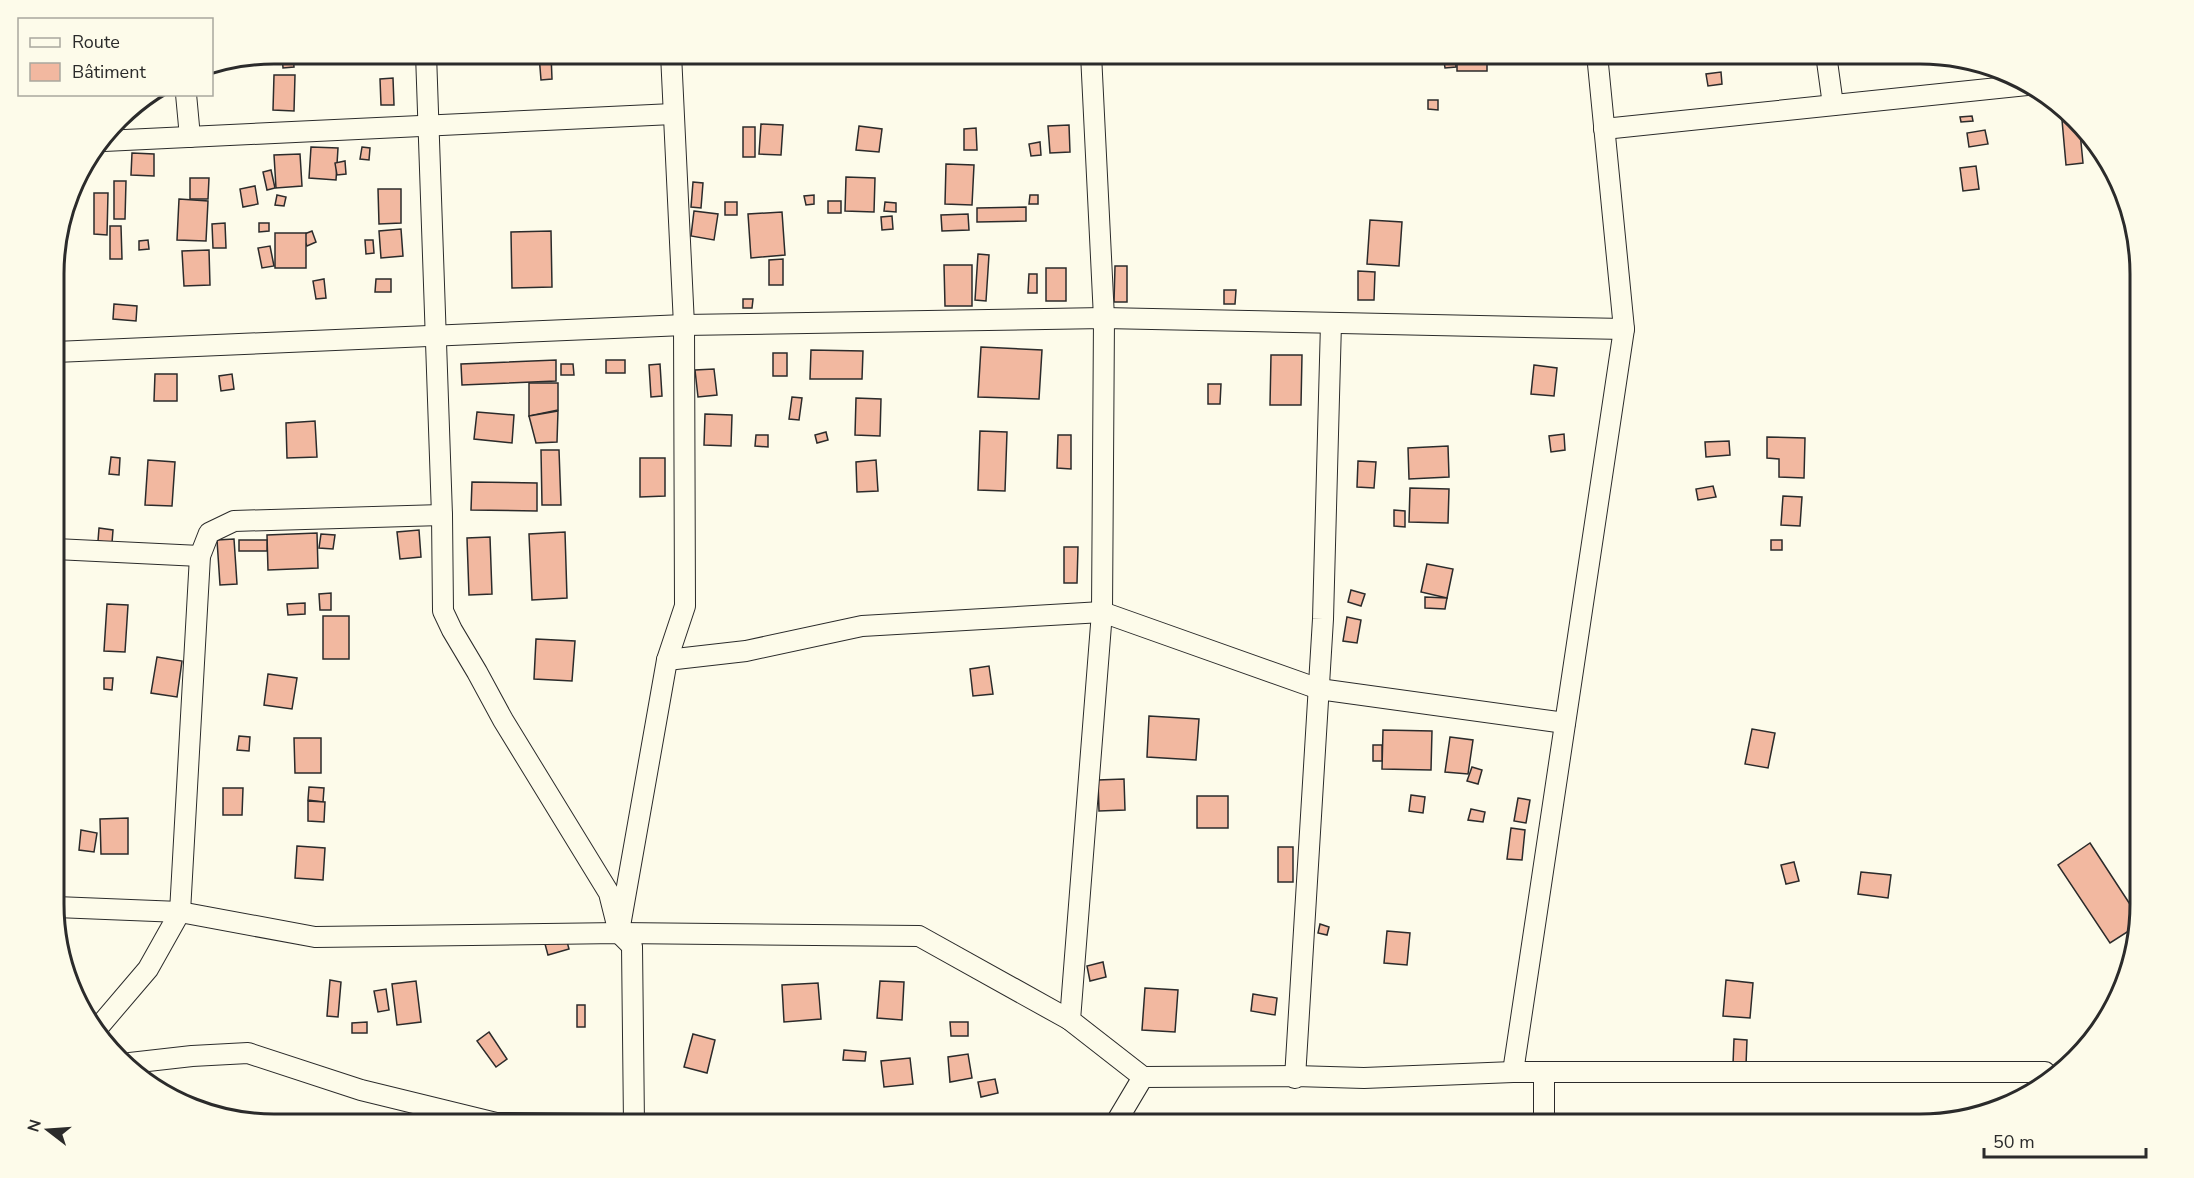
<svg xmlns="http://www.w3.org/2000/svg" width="2194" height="1178" viewBox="0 0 2194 1178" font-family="'Nunito Sans',sans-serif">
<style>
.building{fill:#f2b8a0;stroke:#2b2b2b;stroke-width:1.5}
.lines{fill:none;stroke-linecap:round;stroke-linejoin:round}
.minor-casing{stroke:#2b2b2b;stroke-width:22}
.minor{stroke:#fdfbea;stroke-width:20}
.rim{fill:none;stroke:#2b2b2b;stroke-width:3}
</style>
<rect width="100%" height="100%" fill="#fdfbea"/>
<g class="building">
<path d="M 282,54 L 293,54 L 294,67 L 283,68 Z"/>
<path d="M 551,54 L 552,79 L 541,80 L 539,55 Z"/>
<path d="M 1443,54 L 1455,54 L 1456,67 L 1445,68 Z"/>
<rect x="1457" y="54" width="30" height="17"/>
<path d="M 1721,72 L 1722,84 L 1708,86 L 1706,74 Z"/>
<path d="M 274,75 L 295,75 L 294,111 L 273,110 Z"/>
<path d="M 393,78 L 394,105 L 381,105 L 380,79 Z"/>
<path d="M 1428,100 L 1438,100 L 1438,110 L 1428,109 Z"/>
<path d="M 1972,116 L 1973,121 L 1961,122 L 1960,117 Z"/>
<path d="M 2066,119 L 2080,132 L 2083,163 L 2066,165 L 2062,120 Z"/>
<path d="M 761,124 L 783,125 L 781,155 L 759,154 Z"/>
<path d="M 1069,125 L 1070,152 L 1050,153 L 1048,126 Z"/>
<path d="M 859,126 L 882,129 L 879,152 L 856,150 Z"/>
<rect x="743" y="127" width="12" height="30"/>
<path d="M 976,128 L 977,150 L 964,150 L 964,129 Z"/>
<path d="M 1985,130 L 1988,144 L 1969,147 L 1967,133 Z"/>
<path d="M 1040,142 L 1041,155 L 1031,156 L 1029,144 Z"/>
<path d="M 311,147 L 338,148 L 336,180 L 309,178 Z"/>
<path d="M 362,147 L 370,148 L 369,160 L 360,159 Z"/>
<path d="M 132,153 L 154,154 L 154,176 L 131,175 Z"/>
<path d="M 300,154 L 302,186 L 276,188 L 274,155 Z"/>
<path d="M 345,161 L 346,174 L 337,175 L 335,163 Z"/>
<path d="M 946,164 L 974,165 L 972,205 L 945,204 Z"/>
<path d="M 1976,166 L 1979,189 L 1963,191 L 1960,168 Z"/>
<path d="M 271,170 L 275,188 L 267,190 L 263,172 Z"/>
<path d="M 846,177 L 875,178 L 874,212 L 845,211 Z"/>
<path d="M 190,178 L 209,178 L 208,199 L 190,199 Z"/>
<path d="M 114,181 L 126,181 L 125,219 L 114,219 Z"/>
<path d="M 693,182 L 703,183 L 701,208 L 691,207 Z"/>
<path d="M 255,186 L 258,204 L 243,207 L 240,189 Z"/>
<path d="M 378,189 L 401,189 L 401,223 L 379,224 Z"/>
<path d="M 94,193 L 108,193 L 107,235 L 94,234 Z"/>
<path d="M 277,195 L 286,197 L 284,206 L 275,205 Z"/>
<path d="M 814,195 L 814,204 L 806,205 L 804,196 Z"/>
<path d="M 1030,195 L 1038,195 L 1038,204 L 1029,204 Z"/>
<path d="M 179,199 L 208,201 L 206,241 L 177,240 Z"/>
<rect x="828" y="201" width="13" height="12"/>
<rect x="725" y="202" width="12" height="13"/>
<path d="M 885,202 L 896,203 L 896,212 L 884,211 Z"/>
<path d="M 1026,207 L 1026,221 L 977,222 L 977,208 Z"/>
<path d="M 694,211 L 718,214 L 714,240 L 691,236 Z"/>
<path d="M 782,212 L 785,255 L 751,258 L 748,214 Z"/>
<path d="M 968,214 L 969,230 L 942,231 L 941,215 Z"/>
<path d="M 892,216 L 893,229 L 882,230 L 881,217 Z"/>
<path d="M 1370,220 L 1402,222 L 1399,266 L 1367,264 Z"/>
<path d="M 225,223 L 226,248 L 213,248 L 212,224 Z"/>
<path d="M 259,223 L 269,223 L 269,231 L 259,232 Z"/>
<path d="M 110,226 L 121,226 L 122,259 L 110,259 Z"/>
<path d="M 401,229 L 403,256 L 381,258 L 379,231 Z"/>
<path d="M 312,231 L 316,242 L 307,246 L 302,235 Z"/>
<path d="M 551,231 L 552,287 L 512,288 L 511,232 Z"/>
<rect x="275" y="233" width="31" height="35"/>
<path d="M 148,240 L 149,249 L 139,250 L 139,241 Z"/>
<path d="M 365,240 L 373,240 L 374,253 L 366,254 Z"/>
<path d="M 270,246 L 274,266 L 262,268 L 258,248 Z"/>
<path d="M 209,250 L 210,285 L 184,286 L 182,251 Z"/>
<path d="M 978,254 L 989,255 L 986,301 L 975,300 Z"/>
<path d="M 783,259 L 783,285 L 769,285 L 769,260 Z"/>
<path d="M 944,265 L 972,265 L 972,306 L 945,306 Z"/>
<path d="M 1115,266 L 1127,266 L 1127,302 L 1114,302 Z"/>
<rect x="1046" y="268" width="20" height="33"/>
<path d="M 1358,271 L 1375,272 L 1374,300 L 1358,300 Z"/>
<path d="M 1029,274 L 1037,274 L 1037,293 L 1028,293 Z"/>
<path d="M 324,279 L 326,298 L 316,299 L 313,281 Z"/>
<path d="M 376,279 L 391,279 L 391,292 L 375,292 Z"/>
<path d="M 1224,290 L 1236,290 L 1235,304 L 1224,304 Z"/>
<path d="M 743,299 L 753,299 L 752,308 L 743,308 Z"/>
<path d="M 114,304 L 137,306 L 136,321 L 113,319 Z"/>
<path d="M 981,347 L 1042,350 L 1039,399 L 978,397 Z"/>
<path d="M 811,350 L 863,351 L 862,379 L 810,379 Z"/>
<rect x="773" y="353" width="14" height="23"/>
<path d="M 1271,355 L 1302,355 L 1301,405 L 1270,405 Z"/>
<path d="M 556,360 L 556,381 L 462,385 L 461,364 Z"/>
<rect x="606" y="360" width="19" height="13"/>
<path d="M 561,364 L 573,364 L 574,375 L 561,375 Z"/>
<path d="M 660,364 L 662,396 L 651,397 L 649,365 Z"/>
<path d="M 1534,365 L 1557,368 L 1554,396 L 1531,394 Z"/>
<path d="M 714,369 L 717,395 L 698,397 L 695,370 Z"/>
<path d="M 155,374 L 177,374 L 177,401 L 154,401 Z"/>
<path d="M 232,374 L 234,389 L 221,391 L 219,376 Z"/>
<path d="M 529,383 L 558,383 L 558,410 L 529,416 Z"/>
<path d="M 1208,384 L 1221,384 L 1220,404 L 1208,404 Z"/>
<path d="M 792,397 L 802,398 L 799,420 L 789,419 Z"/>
<path d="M 856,398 L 881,399 L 880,436 L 855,435 Z"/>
<path d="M 558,411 L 557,442 L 536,443 L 529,416 Z"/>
<path d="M 477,412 L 514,415 L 512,443 L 474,439 Z"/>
<path d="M 705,414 L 732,415 L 731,446 L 704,445 Z"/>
<path d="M 315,421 L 317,457 L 287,458 L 286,423 Z"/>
<path d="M 980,431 L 1007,432 L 1005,491 L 978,490 Z"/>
<path d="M 826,432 L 828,440 L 817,443 L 815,435 Z"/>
<path d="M 1564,434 L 1565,450 L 1551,452 L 1549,436 Z"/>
<path d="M 756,435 L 768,435 L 768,447 L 755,446 Z"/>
<path d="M 1058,435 L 1071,435 L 1071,469 L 1057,468 Z"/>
<path d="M 1767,437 L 1805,438 L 1804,478 L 1779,477 L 1779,459 L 1767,458 Z"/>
<path d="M 1729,441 L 1730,455 L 1706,457 L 1705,442 Z"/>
<path d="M 1448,446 L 1449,477 L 1409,479 L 1408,448 Z"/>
<path d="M 541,450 L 559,450 L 561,505 L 542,505 Z"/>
<path d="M 111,457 L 120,458 L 119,475 L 109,474 Z"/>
<path d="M 640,458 L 665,458 L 665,496 L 640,497 Z"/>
<path d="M 148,460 L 175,462 L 172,506 L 145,505 Z"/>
<path d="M 876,460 L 878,491 L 857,492 L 856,462 Z"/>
<path d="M 1358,461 L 1376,462 L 1374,488 L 1357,487 Z"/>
<path d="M 472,482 L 537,483 L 537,511 L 471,510 Z"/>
<path d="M 1713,486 L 1716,497 L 1698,500 L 1696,489 Z"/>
<path d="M 1410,488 L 1449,489 L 1448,523 L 1409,522 Z"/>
<path d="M 1783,496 L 1802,497 L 1800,526 L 1781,525 Z"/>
<path d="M 1394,510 L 1405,511 L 1405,527 L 1394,526 Z"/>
<path d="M 55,527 L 61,528 L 60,540 L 55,539 Z"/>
<path d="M 99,528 L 113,530 L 112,543 L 98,541 Z"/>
<path d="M 419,530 L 421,557 L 400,559 L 397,532 Z"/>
<path d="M 565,532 L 567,598 L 532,600 L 529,534 Z"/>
<path d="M 317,533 L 318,568 L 268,570 L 267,535 Z"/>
<path d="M 321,534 L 335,535 L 333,549 L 319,548 Z"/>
<path d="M 490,537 L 492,594 L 469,595 L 467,538 Z"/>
<path d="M 234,539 L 237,584 L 220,585 L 217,540 Z"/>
<rect x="239" y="540" width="28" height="11"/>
<rect x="1771" y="540" width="11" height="10"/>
<path d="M 1064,547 L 1078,547 L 1077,583 L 1064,583 Z"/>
<path d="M 1427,564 L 1453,569 L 1447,598 L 1421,592 Z"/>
<path d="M 1351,590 L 1365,594 L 1361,606 L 1348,602 Z"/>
<path d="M 331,593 L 331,610 L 320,610 L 319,594 Z"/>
<path d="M 1425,597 L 1447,598 L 1445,609 L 1425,608 Z"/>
<path d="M 305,603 L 305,614 L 288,615 L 287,604 Z"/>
<path d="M 107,604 L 128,605 L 125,652 L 104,651 Z"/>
<rect x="323" y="616" width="26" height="43"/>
<path d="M 1347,617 L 1361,620 L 1357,643 L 1343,641 Z"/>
<path d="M 536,639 L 575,641 L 572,681 L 534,679 Z"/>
<path d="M 157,657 L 182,661 L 177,697 L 151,693 Z"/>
<path d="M 989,666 L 993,694 L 973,696 L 970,669 Z"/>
<path d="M 268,674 L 297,678 L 292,709 L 264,705 Z"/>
<path d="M 104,678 L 113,678 L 112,690 L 104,689 Z"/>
<path d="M 1149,716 L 1199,719 L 1196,760 L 1147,757 Z"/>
<path d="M 1752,729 L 1775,733 L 1768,768 L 1745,764 Z"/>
<path d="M 1383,730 L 1432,731 L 1431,770 L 1382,769 Z"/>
<path d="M 239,736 L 250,737 L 249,751 L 237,750 Z"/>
<path d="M 1450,737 L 1473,740 L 1468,774 L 1445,772 Z"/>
<path d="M 294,738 L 321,738 L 321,773 L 295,773 Z"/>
<rect x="1373" y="745" width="9" height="16"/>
<path d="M 1472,767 L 1482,770 L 1478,784 L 1467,781 Z"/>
<path d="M 1124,779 L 1125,810 L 1099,811 L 1098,780 Z"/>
<path d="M 309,787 L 324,788 L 323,802 L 308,800 Z"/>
<path d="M 223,788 L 243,788 L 242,815 L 223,815 Z"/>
<path d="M 1411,795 L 1425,797 L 1423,813 L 1409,811 Z"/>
<rect x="1197" y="796" width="31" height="32"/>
<path d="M 1518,798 L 1530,800 L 1526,823 L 1514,821 Z"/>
<path d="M 308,801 L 325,802 L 324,822 L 308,821 Z"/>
<path d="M 1471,809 L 1485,812 L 1483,822 L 1468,820 Z"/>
<path d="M 128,818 L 128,854 L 101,854 L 100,819 Z"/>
<path d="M 1511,828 L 1525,830 L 1522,860 L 1507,859 Z"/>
<path d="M 81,830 L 97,833 L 94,852 L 79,850 Z"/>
<path d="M 2090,843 L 2137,915 L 2135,927 L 2110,943 L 2058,865 Z"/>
<path d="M 297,846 L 325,848 L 323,880 L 295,878 Z"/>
<rect x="1278" y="847" width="15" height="35"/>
<path d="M 1794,862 L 1799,881 L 1786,884 L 1781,865 Z"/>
<path d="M 1861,872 L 1891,875 L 1888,898 L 1858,894 Z"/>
<path d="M 1320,924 L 1329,927 L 1327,935 L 1318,933 Z"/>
<path d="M 1387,931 L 1410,933 L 1407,965 L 1384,963 Z"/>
<path d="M 566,938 L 569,949 L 548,955 L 545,944 Z"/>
<path d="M 1103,962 L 1106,977 L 1090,981 L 1087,966 Z"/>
<path d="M 330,980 L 341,982 L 338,1017 L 327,1016 Z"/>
<path d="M 1726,980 L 1753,983 L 1750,1018 L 1723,1016 Z"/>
<path d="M 416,981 L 421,1022 L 397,1025 L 392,984 Z"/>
<path d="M 880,981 L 904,982 L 902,1020 L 877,1018 Z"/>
<path d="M 818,983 L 821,1019 L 784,1022 L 782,985 Z"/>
<path d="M 1145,988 L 1178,990 L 1175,1032 L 1142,1030 Z"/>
<path d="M 386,989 L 389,1010 L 378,1012 L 374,991 Z"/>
<path d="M 1253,994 L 1277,998 L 1275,1015 L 1251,1011 Z"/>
<rect x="577" y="1005" width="8" height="22"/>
<path d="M 367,1022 L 367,1033 L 352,1033 L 352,1023 Z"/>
<path d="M 950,1022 L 968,1022 L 968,1036 L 951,1036 Z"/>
<path d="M 489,1032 L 507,1059 L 496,1067 L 477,1041 Z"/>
<path d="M 693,1034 L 715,1040 L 707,1073 L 684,1067 Z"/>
<path d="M 1734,1039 L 1747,1040 L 1746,1065 L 1733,1064 Z"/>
<path d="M 844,1050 L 866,1052 L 865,1061 L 843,1060 Z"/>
<path d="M 968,1054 L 972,1078 L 950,1082 L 948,1057 Z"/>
<path d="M 910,1058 L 913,1084 L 884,1087 L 881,1061 Z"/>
<path d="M 995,1079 L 998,1093 L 981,1097 L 978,1082 Z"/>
</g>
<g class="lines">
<defs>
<g id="minor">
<path d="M 426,54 L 442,515 L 443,611 L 452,630 L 477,672 L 503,720 L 609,893 L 619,933 L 632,946 L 634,1124"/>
<path d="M 1091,54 L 1104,318 L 1102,612 L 1070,1020 L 1143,1077"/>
<path d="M 1826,54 L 1833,105"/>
<path d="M 186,94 L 190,137"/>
<path d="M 1604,129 L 2027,85"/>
<path d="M 104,141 L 673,114"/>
<path d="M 55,352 L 684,325 L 1104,318 L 1624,329"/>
<path d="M 55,549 L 200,556"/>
<path d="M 667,660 L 746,651 L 862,626 L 1102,612 L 1319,689 L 1565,723"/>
<path d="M 56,907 L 180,912 L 315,937 L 619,933 L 919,936 L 1070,1020"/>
<path d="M 620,926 L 667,660 L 685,606 L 684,325 L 671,54"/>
<path d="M 96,1030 L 148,969 L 180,912 L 200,556 L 209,533 L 234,521 L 442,515"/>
<path d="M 130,1063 L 192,1056 L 248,1053 L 361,1090 L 496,1123 L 634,1124"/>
<path d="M 1513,1072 L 1624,329 L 1597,54"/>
<path d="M 1295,1078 L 1323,619 L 1331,323"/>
<path d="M 1115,1124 L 1143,1077 L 1295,1076 L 1364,1078 L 1513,1072 L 2045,1072"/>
<path d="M 1544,1124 L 1544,1072"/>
</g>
</defs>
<use href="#minor" class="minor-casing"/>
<use href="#minor" class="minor"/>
</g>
<path d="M0 0H2194V1178H0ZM274 64H1920A210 210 0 0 1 2130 274V904A210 210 0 0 1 1920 1114H274A210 210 0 0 1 64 904V274A210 210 0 0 1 274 64Z" fill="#fdfbea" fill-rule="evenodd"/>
<path class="rim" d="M274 64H1920A210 210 0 0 1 2130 274V904A210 210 0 0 1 1920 1114H274A210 210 0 0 1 64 904V274A210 210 0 0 1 274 64Z"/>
<rect x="18" y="18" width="195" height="78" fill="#fdfbea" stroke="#a9a89e" stroke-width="1.5"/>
<rect x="30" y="38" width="30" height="9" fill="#fdfbea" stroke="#a9a89e" stroke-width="1.5"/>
<text x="72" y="48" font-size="18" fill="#2b2b2b">Route</text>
<rect x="30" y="63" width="30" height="18" fill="#f2b8a0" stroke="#a9a89e" stroke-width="1.5"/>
<text x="72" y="78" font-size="18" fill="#2b2b2b">Bâtiment</text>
<g transform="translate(48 1130) rotate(287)" stroke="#fdfbea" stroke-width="4.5" paint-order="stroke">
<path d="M0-4.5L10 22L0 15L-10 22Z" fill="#2b2b2b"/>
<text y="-9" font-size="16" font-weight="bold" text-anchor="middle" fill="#2b2b2b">N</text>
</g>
<path d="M1984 1148v9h162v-9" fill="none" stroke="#2b2b2b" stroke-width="3"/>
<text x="1993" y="1148" font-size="18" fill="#2b2b2b" stroke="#fdfbea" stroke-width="4.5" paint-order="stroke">50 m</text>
</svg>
